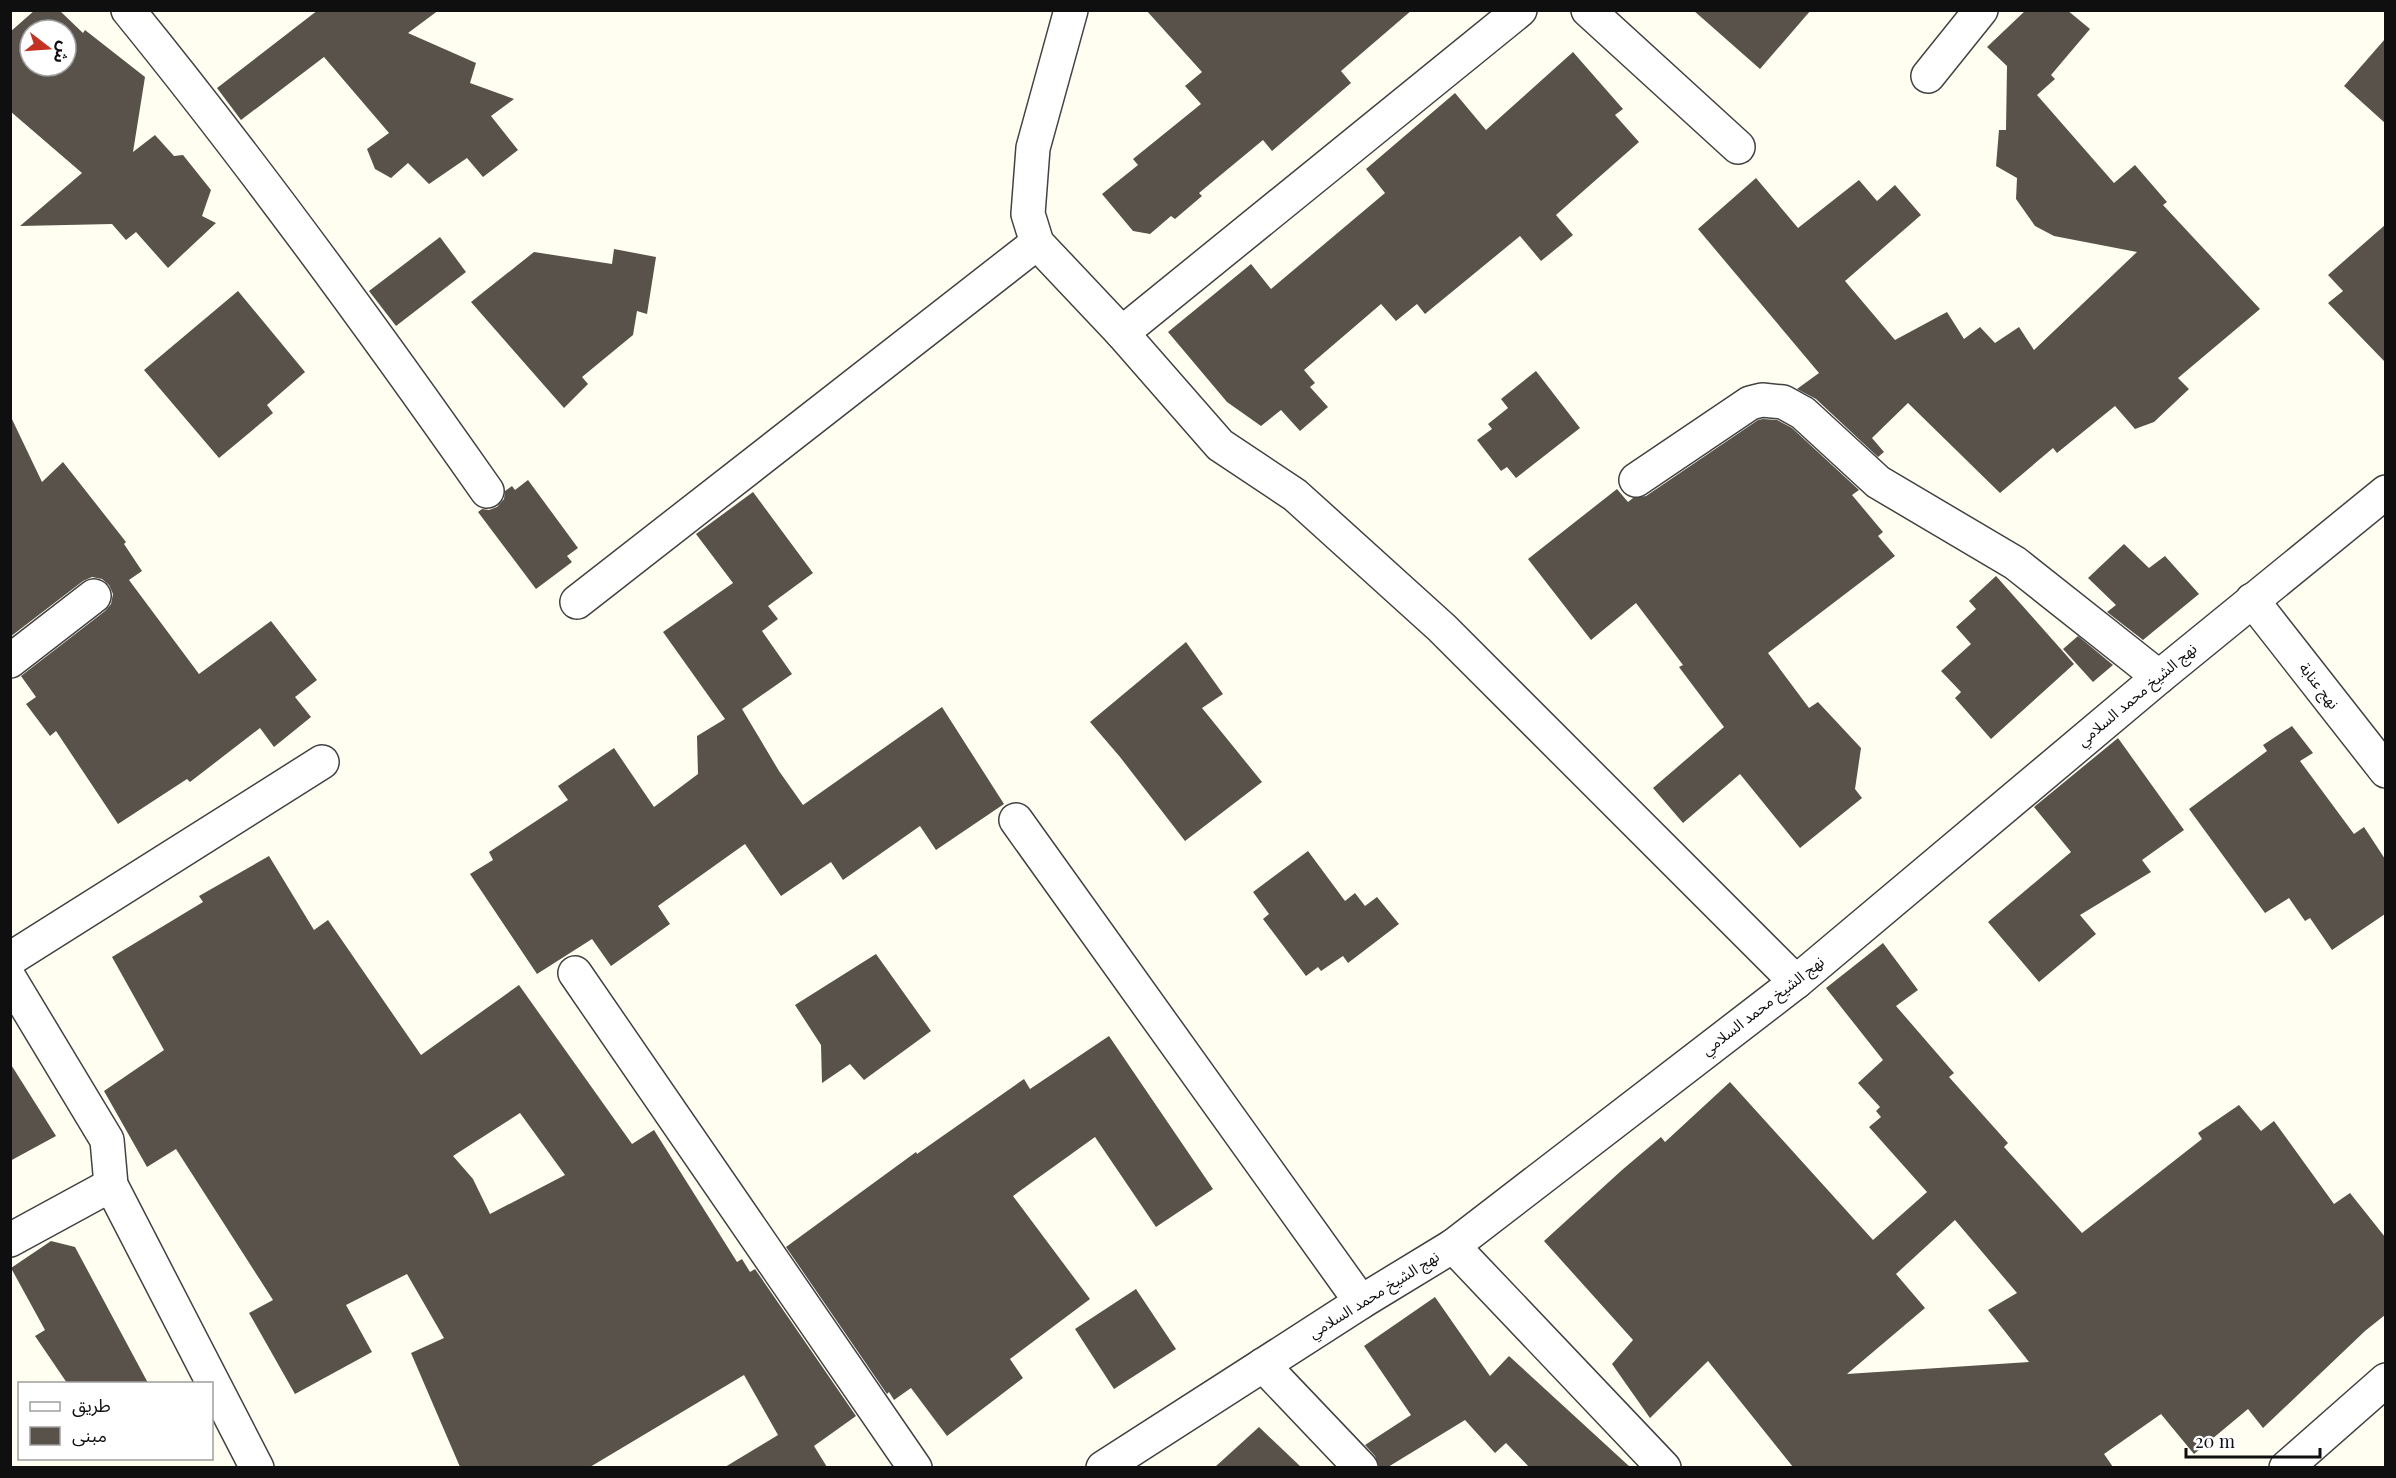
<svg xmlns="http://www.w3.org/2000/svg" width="2396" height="1478" viewBox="0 0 2396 1478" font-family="'Playfair Display','Noto Sans Arabic',serif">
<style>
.building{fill:#58524a;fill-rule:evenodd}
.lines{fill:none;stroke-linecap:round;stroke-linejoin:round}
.minor-casing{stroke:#424242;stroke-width:36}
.minor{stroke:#fff;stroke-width:33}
.labels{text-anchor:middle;stroke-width:6;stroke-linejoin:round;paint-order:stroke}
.street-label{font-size:15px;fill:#0f0f0f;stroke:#fff}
</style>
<rect width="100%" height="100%" fill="#fffef0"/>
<g class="building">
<path d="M 35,10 L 59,10 L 83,33 L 85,30 L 145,77 L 133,152 L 155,135 L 174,156 L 183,155 L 211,190 L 202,216 L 216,223 L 168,268 L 136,232 L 126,240 L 112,224 L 20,226 L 82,173 L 10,111 L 10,32 ZM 30,30 L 66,30 L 66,66 L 30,66 Z"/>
<path d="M 318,10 L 439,10 L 408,33 L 476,63 L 470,83 L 514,99 L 491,116 L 518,150 L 483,177 L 467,158 L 429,184 L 408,163 L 391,178 L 375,169 L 367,149 L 389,133 L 324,57 L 241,120 L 217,88 Z"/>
<path d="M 1146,10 L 1412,10 L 1341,71 L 1351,83 L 1272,151 L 1263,140 L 1199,193 L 1202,196 L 1175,219 L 1171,216 L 1150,234 L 1133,231 L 1102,194 L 1138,165 L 1133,159 L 1201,104 L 1185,86 L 1202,72 Z"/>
<path d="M 1693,10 L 1811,10 L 1760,69 Z"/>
<path d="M 2026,10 L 2067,10 L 2090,29 L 2051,75 L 2055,79 L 2037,95 L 2114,183 L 2135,165 L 2167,202 L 2163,205 L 2260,309 L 2178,378 L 2189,389 L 2154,422 L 2135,429 L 2115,406 L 2057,453 L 2053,448 L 2000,493 L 1908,403 L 1872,438 L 1884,452 L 1878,457 L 1816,399 L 1797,389 L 1819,373 L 1698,229 L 1756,178 L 1798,228 L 1859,180 L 1877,201 L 1895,185 L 1921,215 L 1845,281 L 1895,340 L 1947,312 L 1964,339 L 1980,327 L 1995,343 L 2019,327 L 2034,350 L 2137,252 L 2054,236 L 2035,226 L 2016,199 L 2017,178 L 1996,166 L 1999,130 L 2006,130 L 2007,66 L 1987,47 Z"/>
<path d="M 2385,39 L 2385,123 L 2344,86 Z"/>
<path d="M 1573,52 L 1623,109 L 1615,115 L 1639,142 L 1556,215 L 1573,235 L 1541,261 L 1520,236 L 1425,314 L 1417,304 L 1396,321 L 1381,304 L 1304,370 L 1315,383 L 1310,387 L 1328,407 L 1300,431 L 1281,410 L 1261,426 L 1227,402 L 1168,332 L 1251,264 L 1271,289 L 1385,193 L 1366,169 L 1455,93 L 1486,130 Z"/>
<path d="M 2385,225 L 2385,362 L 2328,303 L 2343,291 L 2328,275 Z"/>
<path d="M 440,237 L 466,272 L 396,326 L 369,291 Z"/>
<path d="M 614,249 L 656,257 L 647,314 L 637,311 L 633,335 L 582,377 L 588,384 L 564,408 L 471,302 L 534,252 L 612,264 Z"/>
<path d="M 238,291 L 305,372 L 267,405 L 273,413 L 219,458 L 144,370 Z"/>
<path d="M 1536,371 L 1580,428 L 1516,478 L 1507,467 L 1501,471 L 1477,440 L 1492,429 L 1488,424 L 1508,408 L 1501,399 Z"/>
<path d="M 10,415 L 42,482 L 63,462 L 126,542 L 124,544 L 142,571 L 129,580 L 199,674 L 271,621 L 317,680 L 295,697 L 311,717 L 274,747 L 260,728 L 190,782 L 187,779 L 118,824 L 56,731 L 50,736 L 26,704 L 36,697 L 21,676 L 105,611 L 111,604 L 113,594 L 109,585 L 102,579 L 92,577 L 83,581 L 10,637 Z"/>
<path d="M 1763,419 L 1777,420 L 1792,428 L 1859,490 L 1852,495 L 1883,532 L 1878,536 L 1895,556 L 1768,653 L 1809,708 L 1818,702 L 1861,748 L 1855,789 L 1862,798 L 1800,848 L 1740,774 L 1683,823 L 1653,788 L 1724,727 L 1679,667 L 1683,665 L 1636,603 L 1591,640 L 1528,559 L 1617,489 L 1628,502 L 1633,498 L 1646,496 L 1758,420 Z"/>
<path d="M 528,480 L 578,548 L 567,556 L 572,562 L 536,589 L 478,512 L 482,509 L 489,510 L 497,507 L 504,499 L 505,491 L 512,486 L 515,490 Z"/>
<path d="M 753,492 L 813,573 L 768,606 L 778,619 L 762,631 L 792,674 L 742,709 L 779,771 L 803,805 L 942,707 L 1004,804 L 936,850 L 920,826 L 843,880 L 831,862 L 781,896 L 745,844 L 658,906 L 670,924 L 611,966 L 592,939 L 537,974 L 470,874 L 493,860 L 489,852 L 568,800 L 558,786 L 614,748 L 654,807 L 698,774 L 697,736 L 725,719 L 663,632 L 733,583 L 696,534 Z"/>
<path d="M 2124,544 L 2149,568 L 2165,556 L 2199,594 L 2143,640 L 2107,612 L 2116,605 L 2088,578 Z"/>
<path d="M 1996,576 L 2074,664 L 1991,739 L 1955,698 L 1961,692 L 1941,671 L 1971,644 L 1956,627 L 1976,609 L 1969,601 Z"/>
<path d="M 2078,636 L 2113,665 L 2093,682 L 2063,649 Z"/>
<path d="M 1186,642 L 1223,694 L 1202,708 L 1262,782 L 1185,841 L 1120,757 L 1090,722 Z"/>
<path d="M 2292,726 L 2313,753 L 2300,761 L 2354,834 L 2364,827 L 2385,859 L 2385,914 L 2332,950 L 2310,918 L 2305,921 L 2289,898 L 2265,913 L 2189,809 L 2267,751 L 2263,745 Z"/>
<path d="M 2118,738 L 2184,830 L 2142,860 L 2151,872 L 2080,915 L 2096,934 L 2039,982 L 1988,922 L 2071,852 L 2034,807 Z"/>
<path d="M 1308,851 L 1345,901 L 1355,893 L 1365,906 L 1377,897 L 1399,924 L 1348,963 L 1343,956 L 1321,971 L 1318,967 L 1306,976 L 1263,919 L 1269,914 L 1253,892 Z"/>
<path d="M 269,856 L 314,930 L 328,920 L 421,1055 L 519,985 L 632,1144 L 654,1130 L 737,1262 L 742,1259 L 750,1272 L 755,1269 L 856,1416 L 814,1446 L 827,1467 L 725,1467 L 778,1435 L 744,1375 L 590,1467 L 460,1467 L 411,1353 L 444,1338 L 407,1274 L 346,1305 L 372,1352 L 295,1394 L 249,1313 L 273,1300 L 176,1149 L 147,1167 L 104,1091 L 164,1050 L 112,957 L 203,902 L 199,896 ZM 520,1113 L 565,1175 L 490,1214 L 473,1179 L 453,1156 Z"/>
<path d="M 1883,943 L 1918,990 L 1896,1006 L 1954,1073 L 1949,1077 L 2008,1143 L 2004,1147 L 2082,1233 L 2202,1139 L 2198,1133 L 2239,1105 L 2261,1131 L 2274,1121 L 2334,1204 L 2350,1193 L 2385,1237 L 2385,1315 L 2365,1331 L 2263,1428 L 2248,1409 L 2194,1454 L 2161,1414 L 2104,1454 L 2113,1467 L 1793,1467 L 1708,1361 L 1650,1418 L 1612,1364 L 1633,1340 L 1544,1241 L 1622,1170 L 1661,1137 L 1665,1142 L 1730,1082 L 1873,1240 L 1927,1192 L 1869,1127 L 1881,1117 L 1876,1111 L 1880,1107 L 1858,1083 L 1883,1060 L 1826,988 ZM 1955,1220 L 2017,1293 L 1988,1310 L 2029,1362 L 1847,1374 L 1925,1308 L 1896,1274 Z"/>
<path d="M 876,954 L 931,1031 L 864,1080 L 850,1064 L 822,1083 L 821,1045 L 795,1005 Z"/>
<path d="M 1109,1036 L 1213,1189 L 1156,1227 L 1095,1137 L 1013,1196 L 1090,1299 L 1010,1359 L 1023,1378 L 947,1436 L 911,1388 L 894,1400 L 889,1392 L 887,1394 L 786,1247 L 916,1152 L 917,1154 L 1024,1079 L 1030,1089 Z"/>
<path d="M 10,1063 L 56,1136 L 10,1161 Z"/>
<path d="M 51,1241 L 75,1247 L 148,1383 L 67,1383 L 35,1336 L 45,1330 L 11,1268 Z"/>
<path d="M 1136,1289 L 1176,1349 L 1114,1389 L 1075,1329 Z"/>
<path d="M 1435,1297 L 1490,1376 L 1509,1356 L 1630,1467 L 1529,1467 L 1506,1443 L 1495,1453 L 1465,1420 L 1388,1467 L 1379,1467 L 1375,1456 L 1365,1445 L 1411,1415 L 1364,1346 Z"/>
<path d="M 1259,1427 L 1301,1467 L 1215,1467 Z"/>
</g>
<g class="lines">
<defs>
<g id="minor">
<path d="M 128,10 C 255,166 372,327 487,491"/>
<path d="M 1071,10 L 1033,148 L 1028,214 L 1037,243 L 1122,333 L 1220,445 L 1295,495 L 1442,628 L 1796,982"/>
<path d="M 1588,10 L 1738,147"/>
<path d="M 1928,76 L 1981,10"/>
<path d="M 1122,333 L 1520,10"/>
<path d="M 1636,480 L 1750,403 L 1762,400 L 1783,402 L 1803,413 L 1878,482 L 2015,563 L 2159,677"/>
<path d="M 2252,600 L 2386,771"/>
<path d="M 577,602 L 1037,243"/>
<path d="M 10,661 L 94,596"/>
<path d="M 1016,820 L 1361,1302"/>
<path d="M 10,959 L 322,762"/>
<path d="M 575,973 L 915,1468"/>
<path d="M 10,979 L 107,1140 L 111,1185 L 257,1468"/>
<path d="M 10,1240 L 111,1185"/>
<path d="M 1453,1246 L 1664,1468"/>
<path d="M 1263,1365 L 1361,1468"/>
<path d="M 1103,1468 L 1361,1302 L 1453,1246 L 1796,982 L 2159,677 L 2386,492"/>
<path d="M 2286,1468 L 2386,1380"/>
</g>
</defs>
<use href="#minor" class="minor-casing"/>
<use href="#minor" class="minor"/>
</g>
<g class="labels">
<g class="street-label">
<text transform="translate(2319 686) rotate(52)" y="5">نهج عنابة</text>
<text transform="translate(2137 695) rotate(-40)" y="5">نهج الشيخ محمد السلامي</text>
<text transform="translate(1763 1006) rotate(-38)" y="5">نهج الشيخ محمد السلامي</text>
<text transform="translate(1374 1295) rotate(-32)" y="5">نهج الشيخ محمد السلامي</text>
</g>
</g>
<rect width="2396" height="1478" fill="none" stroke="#0f0f0f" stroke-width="24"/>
<rect x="18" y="1382" width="195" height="78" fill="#ffffff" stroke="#9f9f9f" stroke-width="1.5"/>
<rect x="30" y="1402" width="30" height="9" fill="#ffffff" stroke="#9f9f9f" stroke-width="1.5"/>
<text x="72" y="1412" font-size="18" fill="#0f0f0f">طريق</text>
<rect x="30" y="1427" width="30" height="18" fill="#58524a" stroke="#9f9f9f" stroke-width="1.5"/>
<text x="72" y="1442" font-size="18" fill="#0f0f0f">مبنى</text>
<g transform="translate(48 48) rotate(107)"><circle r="28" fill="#ffffff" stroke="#9f9f9f" stroke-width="1.5"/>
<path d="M0-4.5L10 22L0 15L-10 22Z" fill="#c53020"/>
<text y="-9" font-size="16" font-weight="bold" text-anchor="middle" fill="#0f0f0f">ش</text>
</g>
<path d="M2186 1448v9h134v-9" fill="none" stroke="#0f0f0f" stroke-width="3"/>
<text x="2195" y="1448" font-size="18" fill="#0f0f0f" stroke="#ffffff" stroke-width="4.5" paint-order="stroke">20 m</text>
</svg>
